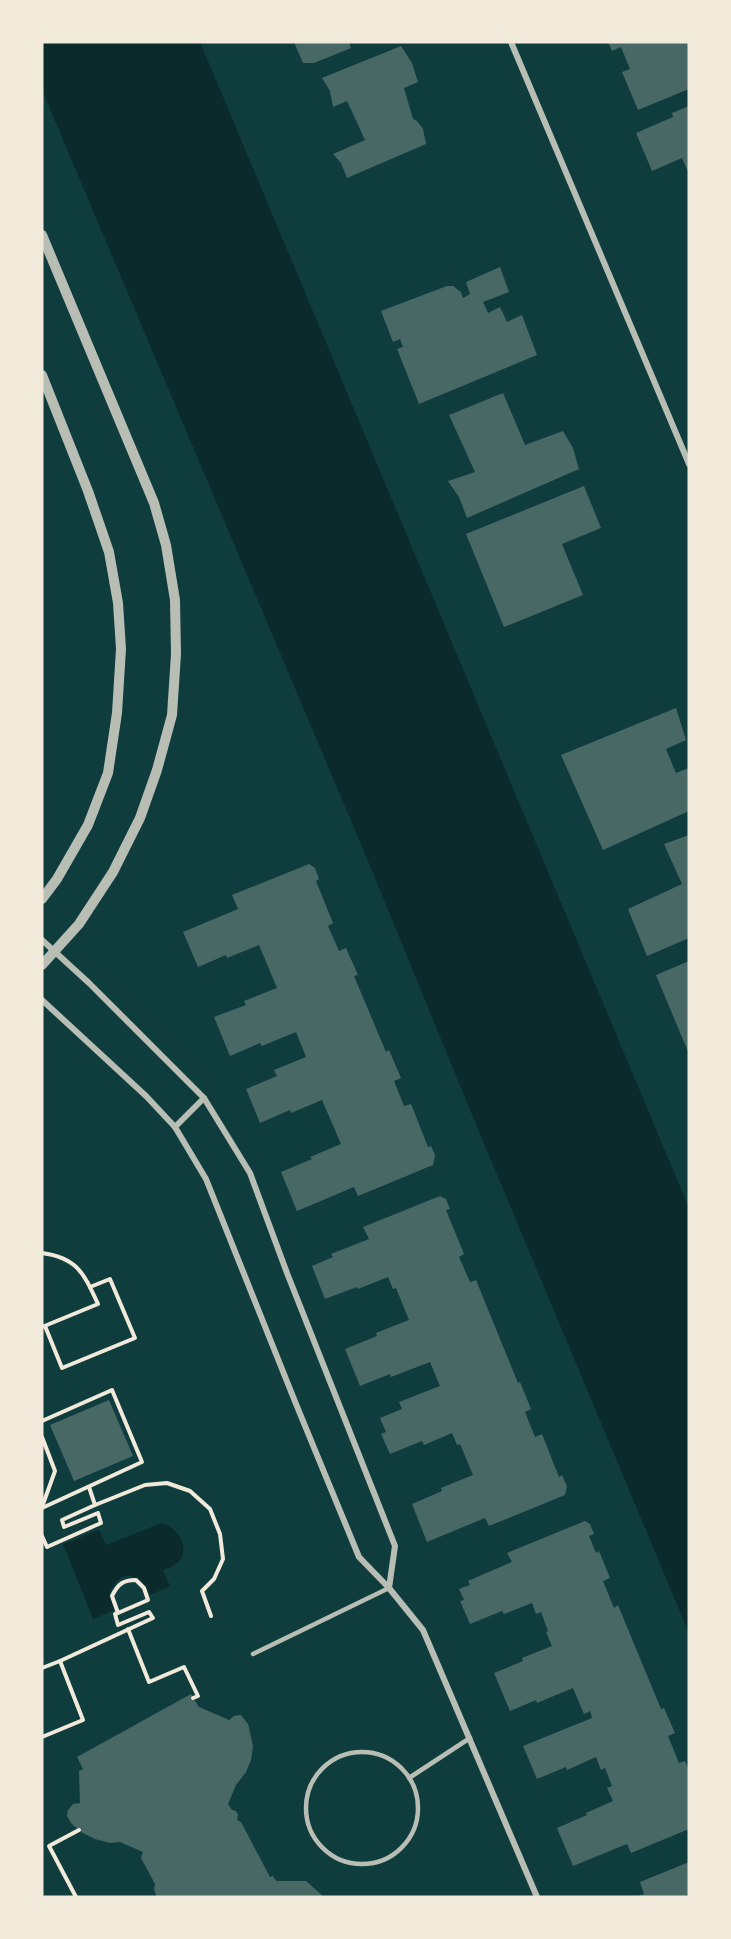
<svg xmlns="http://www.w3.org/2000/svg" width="731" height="1939" viewBox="0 0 731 1939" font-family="'Times New Roman',serif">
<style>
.water{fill:#0a2a2b}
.building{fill:#486865}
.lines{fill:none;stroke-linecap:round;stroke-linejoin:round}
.path{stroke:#f1e9da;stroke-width:4}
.service{stroke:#b8beb3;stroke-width:4.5}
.minor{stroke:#b8beb3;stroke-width:6}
.tertiary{stroke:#b8beb3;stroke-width:10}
</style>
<rect width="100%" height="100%" fill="#0f3d3e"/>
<g class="water">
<path d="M 42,42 L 200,42 L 689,1208 L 689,1633 L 475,1122 L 366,856 L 42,90 Z"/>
<path d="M 162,1523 C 178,1527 193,1551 176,1564 C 173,1567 167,1568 163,1570 L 170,1586 L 150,1595 C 145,1583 132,1569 118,1580 C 115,1582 112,1589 110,1592 L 114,1610 L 93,1619 L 63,1544 L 99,1530 L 106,1545 Z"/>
</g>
<g class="building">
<path d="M 294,42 L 349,42 L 351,48 L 314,63 L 303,63 Z"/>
<path d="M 608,42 L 689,42 L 689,89 L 638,110 L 622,72 L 630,69 L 621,47 L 612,51 Z"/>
<path d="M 401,46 L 412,63 L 418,82 L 404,88 L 413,119 L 417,121 L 423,129 L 426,144 L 347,178 L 341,163 L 333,154 L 365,140 L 347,101 L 333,107 L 330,91 L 322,78 Z"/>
<path d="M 689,106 L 689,174 L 682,158 L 652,171 L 636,133 L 673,117 L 672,113 Z"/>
<path d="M 500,267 L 509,292 L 483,302 L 488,313 L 500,307 L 507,322 L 522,315 L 537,355 L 419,404 L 397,349 L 403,347 L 400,339 L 393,342 L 381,311 L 447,286 L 453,286 L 461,292 L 463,298 L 470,294 L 466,282 Z"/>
<path d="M 503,393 L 525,445 L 563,431 L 573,448 L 579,469 L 467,518 L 459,497 L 448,481 L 475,472 L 449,415 Z"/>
<path d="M 584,486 L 601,528 L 562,544 L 583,595 L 504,627 L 466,534 Z"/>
<path d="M 676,708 L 686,740 L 666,749 L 676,773 L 689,768 L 689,811 L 603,850 L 561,755 Z"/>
<path d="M 689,835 L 689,938 L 647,956 L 628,909 L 682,884 L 664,844 Z"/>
<path d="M 309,864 L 315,868 L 319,879 L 316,881 L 333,923 L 328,926 L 339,951 L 346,948 L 358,975 L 354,976 L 386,1052 L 389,1050 L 401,1078 L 394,1081 L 404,1106 L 411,1104 L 428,1147 L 431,1146 L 435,1155 L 433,1165 L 358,1196 L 354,1187 L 297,1211 L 281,1172 L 312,1159 L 310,1157 L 341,1144 L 322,1100 L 291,1113 L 290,1110 L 260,1123 L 246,1089 L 277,1076 L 274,1070 L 306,1057 L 296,1032 L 262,1046 L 260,1043 L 230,1056 L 214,1017 L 246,1005 L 244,1001 L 277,988 L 259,945 L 227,958 L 226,955 L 198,967 L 183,932 L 238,909 L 232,895 Z"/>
<path d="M 689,961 L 689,1054 L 656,975 Z"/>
<path d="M 440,1196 L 446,1199 L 450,1209 L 446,1210 L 464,1254 L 459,1257 L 470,1282 L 476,1280 L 518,1383 L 520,1382 L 531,1409 L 525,1412 L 535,1437 L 542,1434 L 559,1477 L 562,1475 L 567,1486 L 565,1495 L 489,1526 L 485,1518 L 427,1542 L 412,1504 L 442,1491 L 441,1488 L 473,1475 L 460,1444 L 457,1445 L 452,1433 L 424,1445 L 422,1441 L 390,1454 L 381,1434 L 386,1432 L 380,1418 L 402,1409 L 399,1402 L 440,1386 L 430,1362 L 391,1377 L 390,1374 L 360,1386 L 345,1349 L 377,1336 L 376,1333 L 409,1320 L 396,1288 L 393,1289 L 388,1277 L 358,1289 L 357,1287 L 325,1299 L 312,1266 L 333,1257 L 331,1254 L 369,1239 L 363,1227 Z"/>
<path d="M 109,1400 L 133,1456 L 74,1481 L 50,1425 Z"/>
<path d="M 585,1521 L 590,1524 L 594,1534 L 589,1536 L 596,1553 L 599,1551 L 610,1578 L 603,1581 L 614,1608 L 618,1605 L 661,1709 L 664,1708 L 675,1733 L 668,1736 L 679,1763 L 685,1761 L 689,1770 L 689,1829 L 631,1853 L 627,1844 L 573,1866 L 557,1828 L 587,1815 L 586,1813 L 613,1801 L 607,1788 L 612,1786 L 605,1768 L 601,1770 L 596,1757 L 567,1770 L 566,1767 L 537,1779 L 523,1746 L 592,1718 L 590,1711 L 584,1714 L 573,1688 L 537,1703 L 536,1700 L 510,1711 L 494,1673 L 523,1661 L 522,1658 L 552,1646 L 546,1632 L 548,1631 L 541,1612 L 536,1614 L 532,1603 L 504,1614 L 502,1611 L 470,1624 L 460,1601 L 464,1600 L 459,1589 L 470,1585 L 468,1581 L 512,1562 L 507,1553 Z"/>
<path d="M 191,1694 L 199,1707 L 229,1720 L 234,1716 L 241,1715 L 248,1724 L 253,1746 L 251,1760 L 246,1772 L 236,1785 L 228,1804 L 232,1810 L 236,1811 L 238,1815 L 237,1820 L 241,1822 L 270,1877 L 273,1876 L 276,1881 L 306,1881 L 324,1897 L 157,1897 L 154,1890 L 155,1884 L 141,1858 L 143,1852 L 120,1842 L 110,1843 L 95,1839 L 81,1832 L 71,1823 L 67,1816 L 68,1810 L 73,1804 L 80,1803 L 79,1771 L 83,1769 L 77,1757 Z"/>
<path d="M 689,1862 L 689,1897 L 636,1897 L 644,1894 L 640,1882 Z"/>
</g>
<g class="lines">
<g class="path">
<path d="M 42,1253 C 78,1258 84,1274 98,1304 L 42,1327"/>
<path d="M 45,1326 L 62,1368 L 135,1338 L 110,1279 L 90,1287"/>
<path d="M 42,1421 L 112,1390 L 142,1462 L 42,1508"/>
<path d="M 42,1437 L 55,1471 L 42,1507"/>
<path d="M 95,1505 L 145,1485 L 167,1483 L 190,1491 L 210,1509 L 220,1534 L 223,1559 L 214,1579 L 202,1591 L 211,1616"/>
<path d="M 42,1536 L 47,1547 L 101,1523 L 98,1513 L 64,1527 L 62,1520 L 95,1505 L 89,1487"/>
<path d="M 128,1629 L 149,1682 L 184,1667 L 198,1696 L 193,1698"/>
<path d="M 60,1661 L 153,1618 L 149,1612 L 118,1625 L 115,1614 L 118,1613 L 148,1600 L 144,1588 L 136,1580 C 123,1580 118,1584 112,1596 L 118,1613"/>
<path d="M 42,1668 L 60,1661 L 83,1720 L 42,1737"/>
<path d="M 76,1897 L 49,1846 L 79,1830"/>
</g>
<g class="service">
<path d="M 253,1654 L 389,1588"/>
<circle cx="362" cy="1808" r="56"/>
<path d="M 409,1778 L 470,1738"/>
</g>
<g class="minor">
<path d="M 511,42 L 689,464"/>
<path d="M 42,940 L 89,983 L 204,1098 L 250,1173 L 287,1273 L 395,1546 L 389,1588"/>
<path d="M 42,1000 L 146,1096 L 175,1127 L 206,1179 L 296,1404 L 359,1557 L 389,1588 L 423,1630 L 537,1897"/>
<path d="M 175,1127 L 204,1098"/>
</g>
<g class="tertiary">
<path d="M 42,235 L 154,503 L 166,545 L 175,600 L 176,654 L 172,715 L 157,770 L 140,818 L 113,872 L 79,924 L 42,965"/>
<path d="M 42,375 L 88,491 L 109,552 L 118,603 L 121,649 L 117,713 L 108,773 L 88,825 L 57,879 L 42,899"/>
</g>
</g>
<rect width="731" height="1939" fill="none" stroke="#f1e9da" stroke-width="87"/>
</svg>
